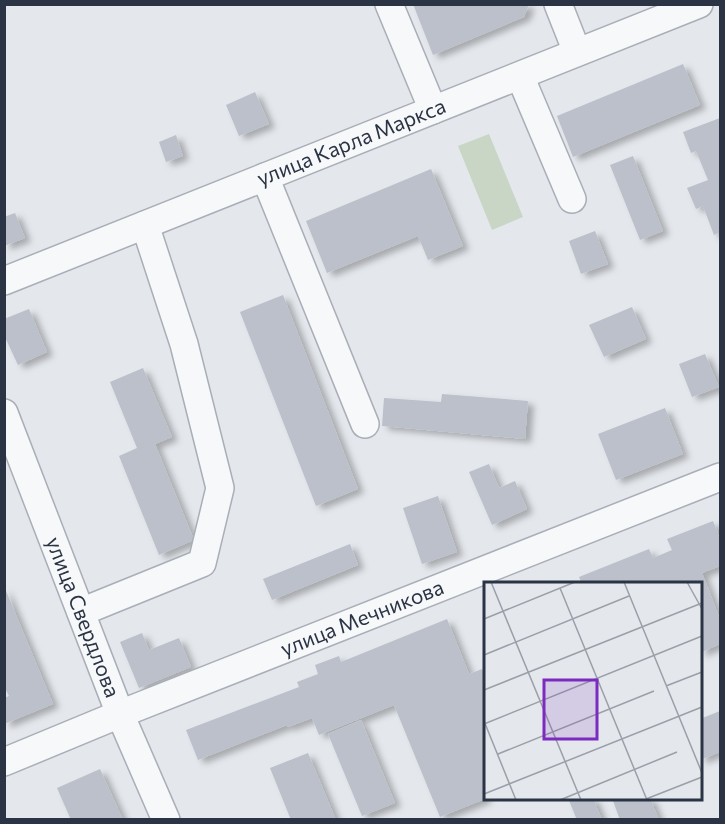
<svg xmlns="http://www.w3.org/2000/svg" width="725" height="824" viewBox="0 0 725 824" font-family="Commissioner,sans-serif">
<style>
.green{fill:#c9d6c5}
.building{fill:#bbc0ca;filter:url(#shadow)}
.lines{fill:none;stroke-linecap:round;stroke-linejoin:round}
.minor-casing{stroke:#a9aeb7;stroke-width:30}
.minor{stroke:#f7f8fa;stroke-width:27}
.labels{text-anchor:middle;stroke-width:6;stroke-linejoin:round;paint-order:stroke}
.street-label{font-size:21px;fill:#2b3445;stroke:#f4f6f9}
.inset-road{fill:none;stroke:#9a9fa9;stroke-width:1.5}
.view{fill:#7b2cbf;fill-opacity:0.15;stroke:#7b2cbf;stroke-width:3}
.inset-edge{fill:none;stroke:#2b3445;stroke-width:3}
</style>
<defs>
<filter id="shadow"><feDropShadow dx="6" dy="4" stdDeviation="3" flood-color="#0004"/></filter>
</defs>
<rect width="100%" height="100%" fill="#e4e7ec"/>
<path class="green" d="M 489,134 L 523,217 L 492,230 L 458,146 Z"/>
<g class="building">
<path d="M 413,4 L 529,4 L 524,17 L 433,55 Z"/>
<path d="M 683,64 L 700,105 L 573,157 L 557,116 Z"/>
<path d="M 255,92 L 269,124 L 239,136 L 226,105 Z"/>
<path d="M 720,118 L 720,232 L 714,235 L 703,206 L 696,209 L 687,188 L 708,180 L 696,151 L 691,153 L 683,132 Z"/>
<path d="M 176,135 L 183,156 L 166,162 L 159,142 Z"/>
<path d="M 633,156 L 663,231 L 640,240 L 610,165 Z"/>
<path d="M 431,169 L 463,246 L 428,260 L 418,236 L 327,273 L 306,221 Z"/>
<path d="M 15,213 L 25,238 L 4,246 L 4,217 Z"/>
<path d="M 595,231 L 608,264 L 581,274 L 569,241 Z"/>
<path d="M 283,295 L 358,489 L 316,506 L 240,312 Z"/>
<path d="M 632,307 L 646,339 L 604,357 L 589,325 Z"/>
<path d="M 29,309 L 47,352 L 18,365 L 4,335 L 4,319 Z"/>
<path d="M 705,354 L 719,387 L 692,397 L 679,364 Z"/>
<path d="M 143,368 L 172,437 L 155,444 L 194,540 L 159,555 L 119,456 L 137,448 L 110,382 Z"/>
<path d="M 442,394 L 528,401 L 525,439 L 382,426 L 384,398 L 441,402 Z"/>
<path d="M 665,408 L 683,454 L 616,480 L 598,434 Z"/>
<path d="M 489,464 L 499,488 L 515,481 L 527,509 L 492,525 L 469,472 Z"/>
<path d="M 438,496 L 457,552 L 422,564 L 403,508 Z"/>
<path d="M 713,521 L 720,539 L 720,566 L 702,573 L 720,619 L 720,644 L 700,653 L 700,584 L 582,584 L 579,577 L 649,549 L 653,558 L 672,550 L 667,539 Z"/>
<path d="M 350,544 L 358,565 L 272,600 L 263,579 Z"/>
<path d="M 4,586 L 53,704 L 4,724 L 4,698 L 9,696 L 4,686 Z"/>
<path d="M 447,619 L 469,674 L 482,669 L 485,677 L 485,799 L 440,817 L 394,705 L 319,735 L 312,718 L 288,727 L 287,725 L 198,760 L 186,730 L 299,687 L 297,682 L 318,674 L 315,665 L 339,656 L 341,662 Z"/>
<path d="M 142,633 L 149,650 L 179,638 L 191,667 L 139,688 L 120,642 Z"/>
<path d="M 720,711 L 720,752 L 700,760 L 700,719 Z"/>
<path d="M 361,720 L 395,803 L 362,816 L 328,734 Z"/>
<path d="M 308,753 L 336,820 L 291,820 L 270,768 Z"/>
<path d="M 100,769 L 123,820 L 71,820 L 57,788 Z"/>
<path d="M 568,798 L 593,798 L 602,820 L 577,820 Z"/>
<path d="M 612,798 L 650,798 L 659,820 L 620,820 Z"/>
</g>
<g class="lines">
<defs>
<g id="minor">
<path d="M 389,4 L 433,110"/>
<path d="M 558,4 L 577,52"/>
<path d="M 520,76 L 572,199"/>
<path d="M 265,177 L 365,424"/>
<path id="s1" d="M 4,281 L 699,4"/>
<path id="s2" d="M 4,413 L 120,714 L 166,820"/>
<path d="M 81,612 L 202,563 L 220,488 L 184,344 L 145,225"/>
<path id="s3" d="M 4,762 L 120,714 L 720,477"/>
</g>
</defs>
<use href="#minor" class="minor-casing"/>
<use href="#minor" class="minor"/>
</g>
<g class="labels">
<g class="street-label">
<text dy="7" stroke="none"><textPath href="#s1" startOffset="374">улица Карла Маркса</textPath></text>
<text dy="7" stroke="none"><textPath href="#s2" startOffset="219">улица Свердлова</textPath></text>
<text dy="7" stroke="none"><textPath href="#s3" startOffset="386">улица Мечникова</textPath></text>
</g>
</g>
<g transform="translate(484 582)">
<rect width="218" height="218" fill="#e4e7ec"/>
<path class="inset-road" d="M 7,0 L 97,218M 140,0 L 218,191M 203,0 L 218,27M 76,6 L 163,218M 0,37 L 91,0M 0,73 L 145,14M 182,104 L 218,90M 0,108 L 218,21M 0,139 L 32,218M 0,142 L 218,54M 14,172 L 170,109M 0,212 L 218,125M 162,217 L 218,195M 76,218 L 193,170"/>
<path class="view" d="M 60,98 L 113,98 L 113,157 L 60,157 Z"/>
<rect width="218" height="218" class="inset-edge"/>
</g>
<rect width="725" height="824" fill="none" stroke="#2b3445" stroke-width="12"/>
</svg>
